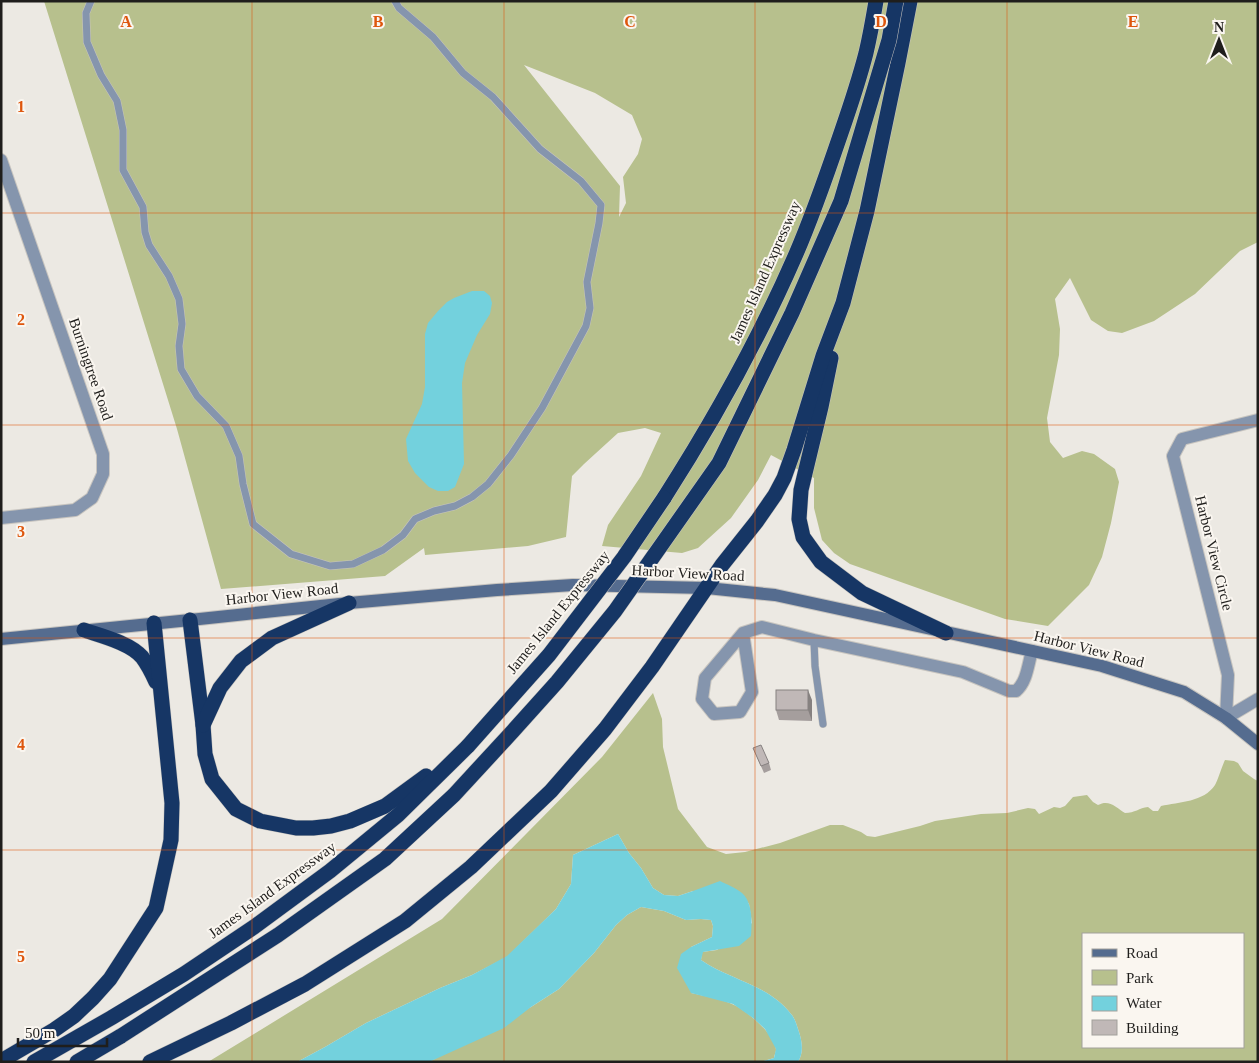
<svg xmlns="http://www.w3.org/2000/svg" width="1259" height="1063" viewBox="0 0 1259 1063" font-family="'Times New Roman',serif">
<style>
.green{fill:#b7c08d;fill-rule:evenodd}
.water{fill:#73d1dd}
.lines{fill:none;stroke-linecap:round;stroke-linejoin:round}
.service-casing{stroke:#c7c4bf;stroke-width:8}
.minor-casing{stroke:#c7c4bf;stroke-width:14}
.secondary-casing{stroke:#c7c4bf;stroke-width:14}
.motorway-casing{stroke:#c7c4bf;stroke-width:16}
.service{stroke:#8595ad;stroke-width:7}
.minor{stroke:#8595ad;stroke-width:12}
.secondary{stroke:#556c8f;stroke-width:12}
.motorway{stroke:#163665;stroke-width:15}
.motorway-bridge-casing{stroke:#c7c4bf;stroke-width:16;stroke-linecap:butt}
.motorway-bridge{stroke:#163665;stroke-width:15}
.wall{fill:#a59e9d}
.shaded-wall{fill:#868180}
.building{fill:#c0b8b7;stroke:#868180}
.grid{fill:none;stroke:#de560d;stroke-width:1;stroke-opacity:0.55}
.labels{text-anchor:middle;stroke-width:4;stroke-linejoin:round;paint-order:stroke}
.street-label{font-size:15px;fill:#1f1e1c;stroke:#faf6f0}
.grid-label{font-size:16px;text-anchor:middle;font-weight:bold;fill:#de560d;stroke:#faf6f0;stroke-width:4;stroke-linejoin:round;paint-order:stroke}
</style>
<rect width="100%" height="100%" fill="#ece9e3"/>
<g class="green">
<path d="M 44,1 L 1258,1 L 1258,242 L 1240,251 L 1195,294 L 1154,321 L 1122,333 L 1108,331 L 1091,320 L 1070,278 L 1055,299 L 1060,329 L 1059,355 L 1047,418 L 1050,442 L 1063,458 L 1082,451 L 1094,454 L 1115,469 L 1119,482 L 1111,523 L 1102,557 L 1089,585 L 1048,626 L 1005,619 L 850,564 L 834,553 L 822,540 L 814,508 L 814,478 L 771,455 L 758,480 L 731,518 L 698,548 L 682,553 L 602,546 L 608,525 L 641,476 L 661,433 L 645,428 L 618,433 L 584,464 L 572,476 L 566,537 L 528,546 L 425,555 L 424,548 L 385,576 L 221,589 L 177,429 ZM 524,65 L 595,93 L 632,115 L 642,139 L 638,154 L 623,177 L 626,203 L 619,217 L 620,186 Z"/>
<path d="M 653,693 L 662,719 L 663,747 L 678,809 L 707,847 L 726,854 L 745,852 L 780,843 L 830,825 L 843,825 L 861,832 L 867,836 L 875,837 L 920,826 L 935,821 L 981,814 L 1007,813 L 1028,808 L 1035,809 L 1039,814 L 1054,807 L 1060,808 L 1065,806 L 1073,797 L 1087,795 L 1093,802 L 1098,805 C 1109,799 1116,807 1125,813 C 1135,813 1139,808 1148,807 L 1153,811 L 1158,811 L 1161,806 C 1179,802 1204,802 1215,785 C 1218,780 1222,766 1225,760 L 1234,761 L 1238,763 L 1243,771 L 1254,779 L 1258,781 L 1258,1062 L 798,1062 C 804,1053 802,1041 799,1032 C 797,1026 795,1018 791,1014 C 769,985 730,980 701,960 L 702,952 L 717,950 L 752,923 L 749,904 L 741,893 L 693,891 L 678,896 L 664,895 L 653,888 L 641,868 L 629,853 L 618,834 L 573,855 L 571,884 L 556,909 L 507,957 L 472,975 L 440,988 L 366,1023 L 325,1047 L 297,1062 L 208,1062 L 442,919 L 602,757 ZM 1083,934 L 1243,934 L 1243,1047 L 1083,1047 Z"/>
<path d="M 641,907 L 664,911 L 686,920 L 701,919 L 711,920 L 713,926 L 712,937 L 691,947 L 691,993 C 704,996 719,998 732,1004 C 745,1009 776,1035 776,1050 C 776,1053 774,1055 774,1058 L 760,1062 L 429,1062 L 531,1007 L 559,989 L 594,953 L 616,925 L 627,915 Z"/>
</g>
<g class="water">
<path d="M 472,291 L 484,291 L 490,296 L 492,303 L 490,314 L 477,335 L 465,363 L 462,383 L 464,464 L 455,487 L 448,491 L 438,491 L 429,487 L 415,473 L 408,461 L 406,439 L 422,404 L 425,387 L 425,334 L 428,323 L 438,311 L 447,302 L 454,298 Z"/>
<path d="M 618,834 L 629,853 L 641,868 L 653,888 L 664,895 L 678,896 L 693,891 L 720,881 C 726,884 736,888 742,893 C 753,903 752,922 751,936 L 739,946 L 703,952 L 701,960 C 730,980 769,985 791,1014 C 795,1018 797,1026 799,1032 C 802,1041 804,1053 798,1062 L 760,1062 L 774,1058 L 776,1049 L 765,1029 L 753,1018 L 733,1004 L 691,993 L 677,968 L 681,954 L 691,947 L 712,937 L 713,926 L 711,920 L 701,919 L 686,920 L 664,911 L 641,907 L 627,915 L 616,925 L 594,953 L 559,989 L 531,1007 L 504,1028 L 429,1062 L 297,1062 L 325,1047 L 366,1023 L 440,988 L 472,975 L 507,956 L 556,909 L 571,884 L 573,855 Z"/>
</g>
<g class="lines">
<defs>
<g id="service">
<path d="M 91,1 L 86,13 L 87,42 L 101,75 L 117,101 L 123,130 L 123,170 L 143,207 L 145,232 L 149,245 L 169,276 L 179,299 L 182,324 L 179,346 L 181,369 L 197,396 L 226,426 L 239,456 L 243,484 L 253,524 L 291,554 L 330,566 L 353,564 L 383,550 L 403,535 L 415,519 L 434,511 L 455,506 L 472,497 L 488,484 L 511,455 L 542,408 L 586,326 L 590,308 L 587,282 L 599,223 L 601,205 L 581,181 L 540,149 L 493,97 L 463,73 L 433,37 L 399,8 L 395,1"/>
<path d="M 814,640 L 815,666 L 823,724"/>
</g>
<g id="minor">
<path d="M 1,160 L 103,454 L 103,474 L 92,498 L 75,510 L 1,518"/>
<path d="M 743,633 L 752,692 L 740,712 L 714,714 L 702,699 L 705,678 L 743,633 L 762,627 L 814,640 L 963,672 L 1009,691 L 1016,691 C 1027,682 1028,664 1032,651"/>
<path d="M 1226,718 L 1228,675 L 1173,456 L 1182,439 L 1258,420"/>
<path d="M 1226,718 L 1258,699"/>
</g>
<path id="secondary" d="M 1,639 L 190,620 L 349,603 L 497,590 L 573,585 L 707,588 L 775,595 L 1102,666 L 1184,692 L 1226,718 L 1258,744"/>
<g id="motorway">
<path d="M 831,358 L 821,407 L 801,490 L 799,519 L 803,537 L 821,562 L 862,593 L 946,633"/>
<path d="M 664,498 C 714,420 759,339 796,254 C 813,215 827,174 841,133 C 850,107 859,80 866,53 C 870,36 873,19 876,1"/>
<path d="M 190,620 L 203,725 L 205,754 L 212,779 L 236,809 L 260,821 L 296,828 L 313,828 L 331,826 L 350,821 L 385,806 L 426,776"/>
<path d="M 84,630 C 102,636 130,643 142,657 C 148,665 152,673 156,682"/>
<path d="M 203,725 L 220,688 L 241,661 L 272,638 L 349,603"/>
<path d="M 1,1061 L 54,1030 L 74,1016 L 93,998 L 110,979 L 156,908 L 171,840 L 172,803 L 154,623"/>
<path d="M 34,1062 L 111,1018 L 184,974 L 254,927 L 330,871 L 398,815 L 468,746"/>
<path d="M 77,1062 L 121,1036"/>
<path d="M 150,1062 L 231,1023 L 305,984 L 405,921 L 471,867 L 551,791 L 605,729 L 652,667 L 722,565 L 757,521 L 775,495 L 784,478 L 794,450 L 823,356 L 843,303 L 867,211 L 898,63 L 910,1"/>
</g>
</defs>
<use href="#service" class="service-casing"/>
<use href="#minor" class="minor-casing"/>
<use href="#secondary" class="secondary-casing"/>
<use href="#motorway" class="motorway-casing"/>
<use href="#service" class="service"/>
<use href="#minor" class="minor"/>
<use href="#secondary" class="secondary"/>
<use href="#motorway" class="motorway"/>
<defs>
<g id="motorway-bridge">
<path d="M 468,746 L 549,655 L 624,557 L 664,498"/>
<path d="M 121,1036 L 278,935 L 385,859 L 454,795 L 513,731 L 557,682 L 615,611 L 719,463 L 792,313 L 841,201 L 889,40 L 896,1"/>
</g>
</defs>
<use href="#motorway-bridge" class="motorway-bridge-casing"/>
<use href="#motorway-bridge" class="motorway-bridge"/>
</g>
<g class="wall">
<path d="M 812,700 L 812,721 L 779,720 L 776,710 Z"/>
<path d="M 753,748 L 769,763 L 771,770 L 764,773 Z"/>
</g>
<path class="shaded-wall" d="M 808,690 L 812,700 L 812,721 L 808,710 Z"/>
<g class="building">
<rect x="776" y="690" width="32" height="20"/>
<path d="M 761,745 L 769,763 L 761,766 L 753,748 Z"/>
</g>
<path class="grid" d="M 252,1 L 252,1062M 504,1 L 504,1062M 755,1 L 755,1062M 1007,1 L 1007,1062M 1,213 L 1258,213M 1,425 L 1258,425M 1,638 L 1258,638M 1,850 L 1258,850"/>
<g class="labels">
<g class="street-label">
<text transform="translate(765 272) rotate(-66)" y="5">James Island Expressway</text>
<text transform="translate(91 369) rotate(71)" y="5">Burningtree Road</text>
<text transform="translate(1214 553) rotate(76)" y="5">Harbor View Circle</text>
<text transform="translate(688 573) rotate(3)" y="5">Harbor View Road</text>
<text transform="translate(282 594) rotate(-6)" y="5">Harbor View Road</text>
<text transform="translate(558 612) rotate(-51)" y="5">James Island Expressway</text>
<text transform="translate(1089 649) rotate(14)" y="5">Harbor View Road</text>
<text transform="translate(272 890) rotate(-36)" y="5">James Island Expressway</text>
</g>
</g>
<g class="grid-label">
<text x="126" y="27">A</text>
<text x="378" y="27">B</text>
<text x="630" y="27">C</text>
<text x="881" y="27">D</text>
<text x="1133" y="27">E</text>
<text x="21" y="112">1</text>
<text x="21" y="325">2</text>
<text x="21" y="537">3</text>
<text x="21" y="750">4</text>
<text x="21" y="962">5</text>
</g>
<rect width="1259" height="1063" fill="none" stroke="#1f1e1c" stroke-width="5"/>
<rect x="1082" y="933" width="162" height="115" fill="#faf6f0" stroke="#a2a09b"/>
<rect x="1092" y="949" width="25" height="8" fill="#556c8f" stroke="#a2a09b"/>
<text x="1126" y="958" font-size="15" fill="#1f1e1c">Road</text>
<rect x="1092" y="970" width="25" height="15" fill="#b7c08d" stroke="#a2a09b"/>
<text x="1126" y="983" font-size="15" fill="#1f1e1c">Park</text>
<rect x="1092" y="996" width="25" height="15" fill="#73d1dd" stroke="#a2a09b"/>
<text x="1126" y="1008" font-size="15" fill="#1f1e1c">Water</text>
<rect x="1092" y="1020" width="25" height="15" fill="#c0b8b7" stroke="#a2a09b"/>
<text x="1126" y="1033" font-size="15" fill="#1f1e1c">Building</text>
<g transform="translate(1219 40)" stroke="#faf6f0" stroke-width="4" paint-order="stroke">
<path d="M0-4L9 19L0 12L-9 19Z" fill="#1f1e1c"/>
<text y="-8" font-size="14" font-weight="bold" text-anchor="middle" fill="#1f1e1c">N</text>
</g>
<path d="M18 1038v8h89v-8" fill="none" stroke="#1f1e1c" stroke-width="2.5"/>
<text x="25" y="1038" font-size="15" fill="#1f1e1c" stroke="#faf6f0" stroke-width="4" paint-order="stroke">50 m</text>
</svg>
